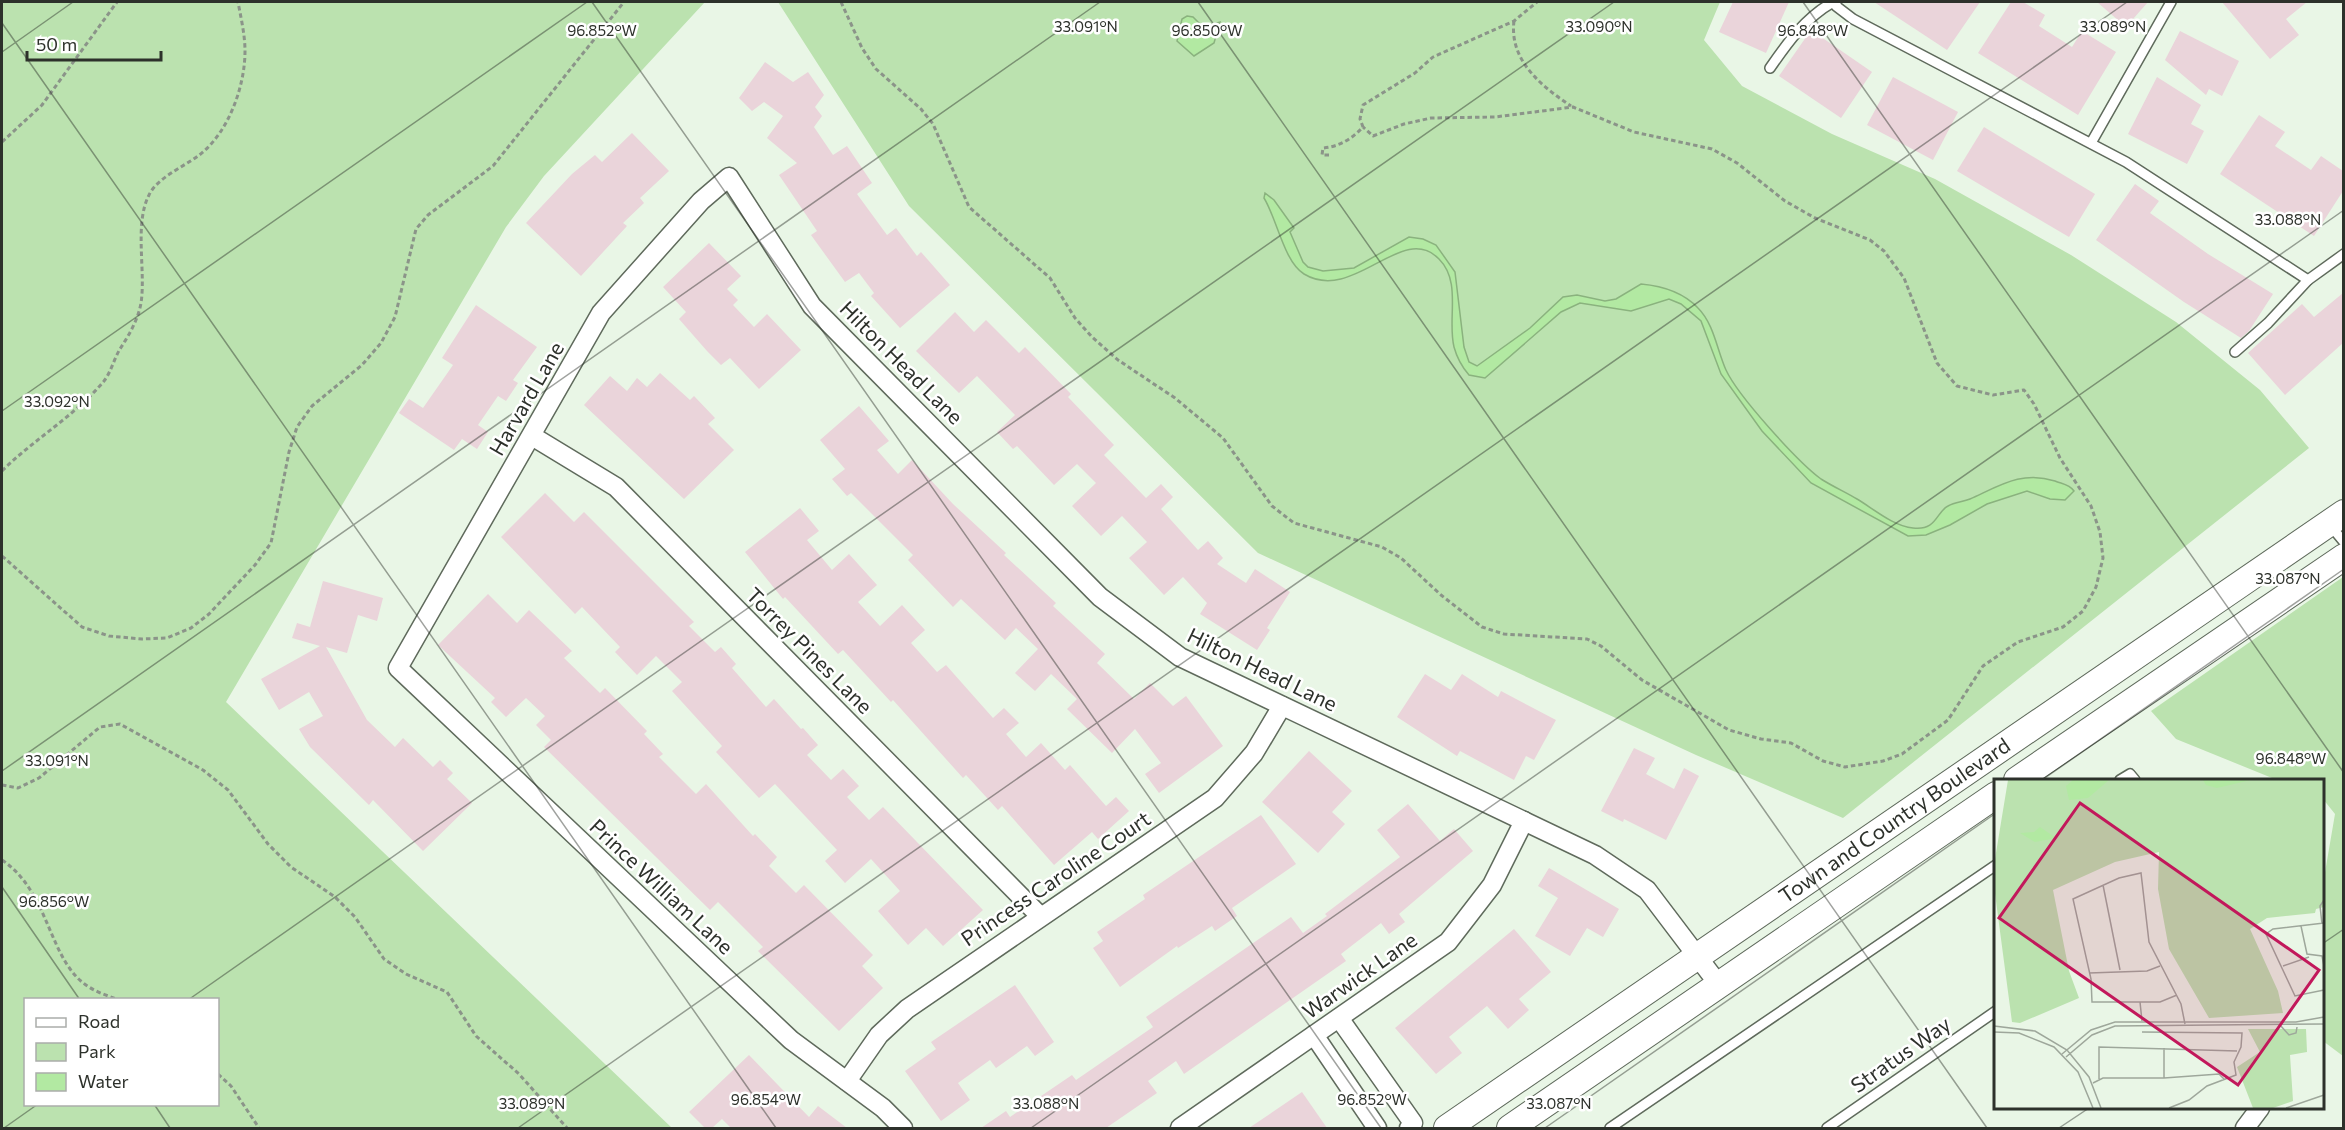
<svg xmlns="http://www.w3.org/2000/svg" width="2345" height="1130" viewBox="0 0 2345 1130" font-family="Commissioner,sans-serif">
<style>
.green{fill:#bbe2af;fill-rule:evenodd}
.water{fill:#b2e9a2;stroke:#8ab27e;stroke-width:1.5}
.building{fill:#ead4da}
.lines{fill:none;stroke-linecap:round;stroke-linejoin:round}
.service-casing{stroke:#5f6a5c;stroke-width:12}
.minor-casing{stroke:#5f6a5c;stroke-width:21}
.secondary-casing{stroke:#5f6a5c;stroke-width:28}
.path{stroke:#8b9489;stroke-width:3;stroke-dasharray:4.5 3;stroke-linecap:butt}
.service{stroke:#fff;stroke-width:9}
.minor{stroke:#fff;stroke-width:18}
.secondary{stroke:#fff;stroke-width:26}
.ticks{fill:none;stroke:#2d312b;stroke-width:1.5;stroke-opacity:0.45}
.labels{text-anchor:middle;stroke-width:5;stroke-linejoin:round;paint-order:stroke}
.street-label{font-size:21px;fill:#2d312b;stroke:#fff}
.inset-road{fill:none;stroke:#9ea79b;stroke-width:1.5}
.view{fill:#c2185b;fill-opacity:0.15;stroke:#c2185b;stroke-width:3}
.inset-edge{fill:none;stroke:#2d312b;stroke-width:3}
.ticks-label{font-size:15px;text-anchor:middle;fill:#2d312b;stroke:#fff;stroke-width:5;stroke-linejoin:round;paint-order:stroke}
</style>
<rect width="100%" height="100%" fill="#e9f6e6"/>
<g class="green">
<path d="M 2,2 L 705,2 L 544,176 L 506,227 L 226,702 L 672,1128 L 2,1128 ZM 26,1000 L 218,1000 L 218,1104 L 26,1104 Z"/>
<path d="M 778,2 L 1720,2 L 1704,40 L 1742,86 L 1832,134 L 1935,179 L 2071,255 L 2176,322 L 2260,390 L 2309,448 L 1843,818 L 1696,755 L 1258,553 L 909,206 Z"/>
<path d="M 2343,577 L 2343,1056 L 2323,1041 L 2323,884 L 2335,814 L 2323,799 L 2322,780 L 2277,780 L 2176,739 L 2151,711 Z"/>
</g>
<g class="water">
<path d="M 1187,16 L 1193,17 L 1203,27 L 1220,22 L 1214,43 L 1194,56 L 1177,41 L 1182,19 Z"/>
<path d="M 1265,193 L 1274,200 L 1294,228 L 1290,232 L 1303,262 L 1308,267 L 1323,271 L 1354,268 L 1409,237 L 1423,239 L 1436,245 L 1455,272 L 1464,347 L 1469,362 L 1477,366 L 1530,328 L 1563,297 L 1577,295 L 1605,301 L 1616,299 L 1641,284 C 1663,286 1683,292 1698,308 C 1714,324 1717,350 1726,370 C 1738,396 1797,461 1821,479 C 1832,486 1845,492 1857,499 C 1874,509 1893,526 1913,528 C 1937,531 1936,512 1948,506 C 1955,502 1963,502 1970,499 C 1999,486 2022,470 2055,481 C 2062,484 2069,484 2074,491 L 2065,500 L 2050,499 L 2027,491 L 1987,504 L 1950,525 L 1926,535 L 1908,536 L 1811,483 L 1762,431 L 1721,374 L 1701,321 L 1681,304 L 1669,299 L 1631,311 L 1580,303 L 1561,312 L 1485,378 L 1469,375 C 1462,367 1457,358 1454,347 C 1447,319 1462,282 1439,259 C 1402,221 1354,304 1304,274 C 1284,262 1277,219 1264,198 Z"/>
</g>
<g class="building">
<path d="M 1733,2 L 1789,2 L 1766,53 L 1719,32 Z"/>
<path d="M 1874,2 L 1980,2 L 1947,50 Z"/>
<path d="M 2011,2 L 2023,2 L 2045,15 L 2039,26 L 2072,47 L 2082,31 L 2116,52 L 2078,115 L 1978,53 Z"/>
<path d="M 2097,2 L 2148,2 L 2126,27 Z"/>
<path d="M 2222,2 L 2307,2 L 2286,19 L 2299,35 L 2270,59 Z"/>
<path d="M 1811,30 L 1872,72 L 1841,118 L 1779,76 Z"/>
<path d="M 2180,31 L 2239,61 L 2222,96 L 2209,89 L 2206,95 L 2165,60 Z"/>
<path d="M 765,62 L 793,82 L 808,72 L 824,95 L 815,107 L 822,116 L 814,127 L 833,155 L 847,146 L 872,183 L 857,194 L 887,235 L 896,228 L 917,256 L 921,252 L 950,285 L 900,328 L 871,296 L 874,293 L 859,273 L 845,282 L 811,235 L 817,231 L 779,175 L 797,163 L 767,138 L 783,116 L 764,102 L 752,111 L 739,98 Z"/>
<path d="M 1893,77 L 1958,112 L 1933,160 L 1867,125 Z"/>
<path d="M 2157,77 L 2201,105 L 2191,124 L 2204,131 L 2187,164 L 2128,134 Z"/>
<path d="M 2259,115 L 2285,132 L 2275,146 L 2311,170 L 2321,156 L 2343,171 L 2343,191 L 2314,236 L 2220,174 Z"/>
<path d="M 1984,127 L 2095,194 L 2069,237 L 1957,171 Z"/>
<path d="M 632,133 L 669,171 L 640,198 L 644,203 L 623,223 L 627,226 L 581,276 L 526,223 L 572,174 L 595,155 L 602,162 Z"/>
<path d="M 2135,184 L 2159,201 L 2150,213 L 2208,254 L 2273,294 L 2249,331 L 2241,338 L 2184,302 L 2096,240 Z"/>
<path d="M 709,243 L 741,276 L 727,289 L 738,300 L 733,305 L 754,327 L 767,314 L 801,350 L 759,389 L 730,358 L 721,365 L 707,351 L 679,319 L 686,312 L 663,287 Z"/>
<path d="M 2343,293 L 2343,343 L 2285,395 L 2248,353 L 2302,304 L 2314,317 Z"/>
<path d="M 476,305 L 537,347 L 513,380 L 518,383 L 506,401 L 498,396 L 478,425 L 488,432 L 477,449 L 462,439 L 454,450 L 399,413 L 409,399 L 423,408 L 453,365 L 442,358 Z"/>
<path d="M 955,312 L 974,332 L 986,320 L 1019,353 L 1025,347 L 1071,394 L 1068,397 L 1114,445 L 1104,455 L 1146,498 L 1161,484 L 1173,497 L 1161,509 L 1198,550 L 1208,541 L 1223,558 L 1217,564 L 1246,583 L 1255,569 L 1290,592 L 1267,628 L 1270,630 L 1257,650 L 1200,614 L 1207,603 L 1183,577 L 1164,595 L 1129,558 L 1147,542 L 1122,516 L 1101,536 L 1072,506 L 1096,483 L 1077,464 L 1054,485 L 1017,446 L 1013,449 L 997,432 L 1015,415 L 977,376 L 959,393 L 916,351 Z"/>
<path d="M 660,373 L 690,400 L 694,396 L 715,418 L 708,424 L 734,450 L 684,499 L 584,405 L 610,376 L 627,391 L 637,378 L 647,387 Z"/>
<path d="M 859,406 L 889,441 L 877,450 L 898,474 L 912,460 L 953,504 L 1006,553 L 1004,555 L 1056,603 L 1053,606 L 1105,654 L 1097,663 L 1134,699 L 1150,683 L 1173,706 L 1186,696 L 1223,746 L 1159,793 L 1145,774 L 1161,763 L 1135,729 L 1112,753 L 1067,709 L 1077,699 L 1051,674 L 1035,691 L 1015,673 L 1038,649 L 1016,628 L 1005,640 L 961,599 L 953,607 L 908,560 L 913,555 L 851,493 L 847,496 L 832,479 L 845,469 L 820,440 Z"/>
<path d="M 545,493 L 574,522 L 584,512 L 694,622 L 689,626 L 715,652 L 721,647 L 736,664 L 732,668 L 766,707 L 774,699 L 801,729 L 803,728 L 818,745 L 807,755 L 831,780 L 843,769 L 859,786 L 847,797 L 869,820 L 883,807 L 983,910 L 943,946 L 926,928 L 908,945 L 878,911 L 900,891 L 871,859 L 845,883 L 825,861 L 837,850 L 775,784 L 759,798 L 716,752 L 722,746 L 672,691 L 682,682 L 656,656 L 637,675 L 615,652 L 620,647 L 582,607 L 575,614 L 501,537 Z"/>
<path d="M 800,508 L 819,531 L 807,540 L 832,570 L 849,554 L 877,585 L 858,602 L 880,626 L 902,605 L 925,630 L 911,643 L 937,672 L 946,665 L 993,718 L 1004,708 L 1019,723 L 1006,734 L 1026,757 L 1041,743 L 1065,770 L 1070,765 L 1106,806 L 1116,797 L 1129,811 L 1098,839 L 1092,832 L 1054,865 L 1002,806 L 998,810 L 966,775 L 963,778 L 893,700 L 891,702 L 843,650 L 838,654 L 785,597 L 783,599 L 745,552 Z"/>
<path d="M 323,581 L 383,598 L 377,621 L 358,615 L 347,653 L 326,647 L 367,720 L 395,747 L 403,738 L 433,767 L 440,760 L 453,773 L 447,779 L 472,803 L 423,851 L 373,800 L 369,805 L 310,747 L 299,729 L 323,716 L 309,692 L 279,710 L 261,679 L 320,646 L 292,638 L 297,623 L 310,627 Z"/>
<path d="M 488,594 L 517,623 L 529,610 L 572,651 L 564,658 L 600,693 L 605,688 L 647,731 L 644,734 L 663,754 L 659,757 L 696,794 L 706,784 L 753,836 L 755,834 L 777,857 L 769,866 L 796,893 L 804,885 L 873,955 L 862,966 L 883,988 L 839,1031 L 758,951 L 763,947 L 718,902 L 710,910 L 544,747 L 551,740 L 536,725 L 545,716 L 526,698 L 506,717 L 491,702 L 495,698 L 438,645 Z"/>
<path d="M 1425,674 L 1451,690 L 1462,674 L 1498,697 L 1501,691 L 1556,720 L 1534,760 L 1526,756 L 1514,780 L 1460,751 L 1457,756 L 1397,717 Z"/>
<path d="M 1634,748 L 1655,758 L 1646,774 L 1674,789 L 1684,768 L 1699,776 L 1666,840 L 1624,819 L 1623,822 L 1601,811 Z"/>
<path d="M 1309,751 L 1352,791 L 1332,812 L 1345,824 L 1318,853 L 1262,802 Z"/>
<path d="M 1408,804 L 1440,841 L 1454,829 L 1473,851 L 1399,914 L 1405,922 L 1389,934 L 1381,923 L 1341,954 L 1346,961 L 1184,1074 L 1176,1061 L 1148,1081 L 1157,1093 L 1106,1128 L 981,1128 L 1006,1111 L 1010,1117 L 1072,1075 L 1076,1080 L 1153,1027 L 1146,1017 L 1291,917 L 1303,933 L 1327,916 L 1325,914 L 1400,857 L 1377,830 Z"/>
<path d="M 1261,815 L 1296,864 L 1232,908 L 1237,916 L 1215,931 L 1212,926 L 1178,948 L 1177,946 L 1120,987 L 1093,948 L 1103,941 L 1097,932 L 1145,899 L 1143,895 Z"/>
<path d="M 1549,868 L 1619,909 L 1603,937 L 1587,928 L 1570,956 L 1535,936 L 1558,898 L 1538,886 Z"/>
<path d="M 1514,929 L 1551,972 L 1519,999 L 1529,1010 L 1508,1029 L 1487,1006 L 1449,1037 L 1462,1053 L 1436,1074 L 1395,1028 Z"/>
<path d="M 1015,985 L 1054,1042 L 1035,1056 L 1027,1046 L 996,1068 L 990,1060 L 958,1083 L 970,1100 L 941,1121 L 905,1071 L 936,1049 L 931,1042 Z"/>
<path d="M 749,1055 L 809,1117 L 818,1106 L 847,1128 L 731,1128 L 722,1119 L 712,1128 L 705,1128 L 689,1112 Z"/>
<path d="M 1302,1092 L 1327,1128 L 1249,1128 Z"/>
</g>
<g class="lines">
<defs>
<g id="service">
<path d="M 1836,2 L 1836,6 L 1853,19 L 2126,162 L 2308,280 L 2344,254"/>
<path d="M 1770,68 C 1788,42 1805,18 1833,2"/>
<path d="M 2091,143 L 2171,2"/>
<path d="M 2235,352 L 2268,323 L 2308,280"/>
<path d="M 2330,525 L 2344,542"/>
<path d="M 2120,780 L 2130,774 L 2135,780"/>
<path d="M 1610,1128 L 1996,865"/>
<path d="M 1827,1128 L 1996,1011"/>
</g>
<g id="minor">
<path d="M 532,436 L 616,487 L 1040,916"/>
<path d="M 1339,1018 L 1413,1123 L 1409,1128"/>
<path d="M 1314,1035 L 1377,1128"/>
<path d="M 847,1081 L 879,1035 L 907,1009 L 1215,798 L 1254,753 L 1282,706"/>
<path d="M 903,1128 L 883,1108 L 791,1040 L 398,668 L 601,313 L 701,201 L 729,177 L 812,306 L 1100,597 L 1180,657 L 1595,855 L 1647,890 L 1719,985"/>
<path d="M 1180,1128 L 1448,942 L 1492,885 L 1524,821"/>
<path d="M 2245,1128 L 2260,1108"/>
</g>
<g id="secondary">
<path d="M 2017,780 L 2344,557"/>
<path id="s1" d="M 1447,1128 L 2344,513"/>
<path d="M 1510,1128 L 1996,795"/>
</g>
</defs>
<use href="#service" class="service-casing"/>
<use href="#minor" class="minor-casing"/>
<use href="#secondary" class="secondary-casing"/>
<g class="path">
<path d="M 841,2 L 862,48 L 876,69 L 921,109 L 933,124 L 969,207 L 1050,278 L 1075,318 L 1092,337 L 1118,360 L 1175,398 L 1223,438 L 1272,506 L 1294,523 L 1382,547 L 1401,558 L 1441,595 L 1482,627 L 1504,634 L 1587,639 L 1601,646 L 1642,680 L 1729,730 L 1761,739 L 1791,743 L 1823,761 L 1845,767 L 1883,761 L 1902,754 L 1948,720 L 1983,666 L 2018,642 L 2063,627 L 2083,611 L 2096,587 L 2103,558 L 2100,532 L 2091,506 L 2060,458 L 2034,404 L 2024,390 L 1993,395 L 1957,386 L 1937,363 L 1904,278 L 1884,251 L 1870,240 L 1815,218 L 1785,201 L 1737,163 L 1712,149 L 1634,132 L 1573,107 L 1495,117 L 1431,118 L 1404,124 L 1373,136 L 1363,127"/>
<path d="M 1514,21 C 1509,60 1541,86 1571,106"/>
<path d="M 2,142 L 42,105 L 117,2"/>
<path d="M 1329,155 L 1322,155 L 1323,148 C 1339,147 1353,138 1363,127 L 1360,119 L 1363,105 L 1415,73 L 1433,57 L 1514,21 L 1537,2"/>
<path d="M 2,471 C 34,439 75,416 104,381 C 111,372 114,359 120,349 C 129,335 138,320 141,303 C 146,271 134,224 149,195 C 157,178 183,167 198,156 C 228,134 245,87 245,51 C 245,35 241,18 238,2"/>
<path d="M 2,556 L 82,627 L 109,636 L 142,639 L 167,638 L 191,628 L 209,614 L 255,565 L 271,543 L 289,452 L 297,427 L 312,406 L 362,365 L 381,343 L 395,317 L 416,229 L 428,215 L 493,166 L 624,2"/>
<path d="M 2,785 L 18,788 L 39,778 L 100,727 L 120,724 L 203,770 L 228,790 L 268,844 L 291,867 L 335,897 L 355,917 L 384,959 L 406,974 L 447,992 L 476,1036 L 519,1074 L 567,1128"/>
<path d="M 2,860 C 51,893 48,962 89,987 C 98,993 109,996 119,1000"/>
<path d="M 218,1074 L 231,1086 L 259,1128"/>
</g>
<use href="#service" class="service"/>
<use href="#minor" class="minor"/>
<use href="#secondary" class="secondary"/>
</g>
<path class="ticks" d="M 592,2 L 1381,1128M 1198,2 L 1987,1128M 1803,2 L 2344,773M 2,23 L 776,1128M 2,52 L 73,2M 2,411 L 587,2M 2,771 L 1100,2M 2042,780 L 2344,569M 2,887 L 80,1000M 2322,944 L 2344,929M 188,1000 L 1614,2M 154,1104 L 170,1128M 4,1128 L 38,1104M 518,1128 L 2127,2M 1031,1128 L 2344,210M 1545,1128 L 1996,813M 2059,1128 L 2089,1108"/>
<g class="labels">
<g class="street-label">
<text transform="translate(901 363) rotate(45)" y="7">Hilton Head Lane</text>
<text transform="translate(527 399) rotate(-60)" y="7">Harvard Lane</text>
<text transform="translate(809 651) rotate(45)" y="7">Torrey Pines Lane</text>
<text transform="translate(1262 670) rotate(26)" y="7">Hilton Head Lane</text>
<text dy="7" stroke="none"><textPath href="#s1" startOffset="543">Town and Country Boulevard</textPath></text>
<text transform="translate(1056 879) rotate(-34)" y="7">Princess Caroline Court</text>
<text transform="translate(661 887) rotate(43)" y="7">Prince William Lane</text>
<text transform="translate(1360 976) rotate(-35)" y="7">Warwick Lane</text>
<text transform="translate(1901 1055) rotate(-35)" y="7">Stratus Way</text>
</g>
</g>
<g transform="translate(1994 779)">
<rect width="330" height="330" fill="#e9f6e6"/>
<path d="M 14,1 L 330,1 L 330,128 L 322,130 L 321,134 L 273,139 L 256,150 L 284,212 L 289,234 L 215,239 L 175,170 L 164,110 L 165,73 L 121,83 L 59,111 L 75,192 L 85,219 L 26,244 L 18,243 L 0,107 L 1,80 ZM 254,250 L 312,250 L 313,273 L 296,276 L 299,322 L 279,329 L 259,329 L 243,288 L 266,273 Z" fill="#bbe2af"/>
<path d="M 79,1 L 115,1 L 94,19 L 75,21 L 72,7 ZM 209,1 L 257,1 L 223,9 L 212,6 ZM 46,48 L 62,59 L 41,63 L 26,54 L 40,53 Z" fill="#b2e9a2"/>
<path class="inset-road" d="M 109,106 L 126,191M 330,144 L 279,150 L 272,155 L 301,217 L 330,211M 328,145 L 326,127 L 330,121M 307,147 L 313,175 L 328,177 L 330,187M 289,187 L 315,178M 95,194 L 153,192 L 166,187M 183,216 L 166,223 L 98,223 L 97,200 L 79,120 L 125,99 L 147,94 L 155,163 L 187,225 L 191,245M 146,223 L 148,242M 286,246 L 295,256 L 302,254 L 303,248M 0,247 L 41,252 L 73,271 L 95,298 L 107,329M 0,253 L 25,254 L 60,268 L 84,293 L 99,329M 148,253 L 248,254 L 247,268 L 240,283 L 242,296 L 213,307 L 195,321 L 175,329M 68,275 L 97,251 L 121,243 L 302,243 L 330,238M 72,278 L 98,256 L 121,247 L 330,245M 170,299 L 225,295 L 230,300M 105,300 L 105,268 L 243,272M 99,304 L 109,299 L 170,299 L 170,269M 292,329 L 330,316"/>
<path class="view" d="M 86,24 L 325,191 L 244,306 L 5,139 Z"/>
<rect width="330" height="330" class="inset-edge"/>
</g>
<g class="ticks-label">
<text x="1086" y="32">33.091°N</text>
<text x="1599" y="32">33.090°N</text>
<text x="2113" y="32">33.089°N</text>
<text x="1207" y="36">96.850°W</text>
<text x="602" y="36">96.852°W</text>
<text x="1813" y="36">96.848°W</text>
<text x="2288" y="225">33.088°N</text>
<text x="57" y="407">33.092°N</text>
<text x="2288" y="584">33.087°N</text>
<text x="2291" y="764">96.848°W</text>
<text x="57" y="766">33.091°N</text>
<text x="54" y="907">96.856°W</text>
<text x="766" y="1105">96.854°W</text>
<text x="1372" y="1105">96.852°W</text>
<text x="532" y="1109">33.089°N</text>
<text x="1046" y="1109">33.088°N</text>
<text x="1559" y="1109">33.087°N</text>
</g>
<rect width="2345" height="1130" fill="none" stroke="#2d312b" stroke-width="6"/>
<rect x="24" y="998" width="195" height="108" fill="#ffffff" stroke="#abadaa" stroke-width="1.5"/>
<rect x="36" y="1018" width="30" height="9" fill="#ffffff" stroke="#abadaa" stroke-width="1.5"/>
<text x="78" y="1028" font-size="18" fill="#2d312b">Road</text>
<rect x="36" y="1043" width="30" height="18" fill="#bbe2af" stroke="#abadaa" stroke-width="1.5"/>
<text x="78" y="1058" font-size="18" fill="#2d312b">Park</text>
<rect x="36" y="1073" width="30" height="18" fill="#b2e9a2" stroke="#abadaa" stroke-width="1.5"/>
<text x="78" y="1088" font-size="18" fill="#2d312b">Water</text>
<path d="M27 51v9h134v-9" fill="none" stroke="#2d312b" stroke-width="3"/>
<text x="36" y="51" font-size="18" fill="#2d312b" stroke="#ffffff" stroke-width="4.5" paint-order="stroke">50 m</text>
</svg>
